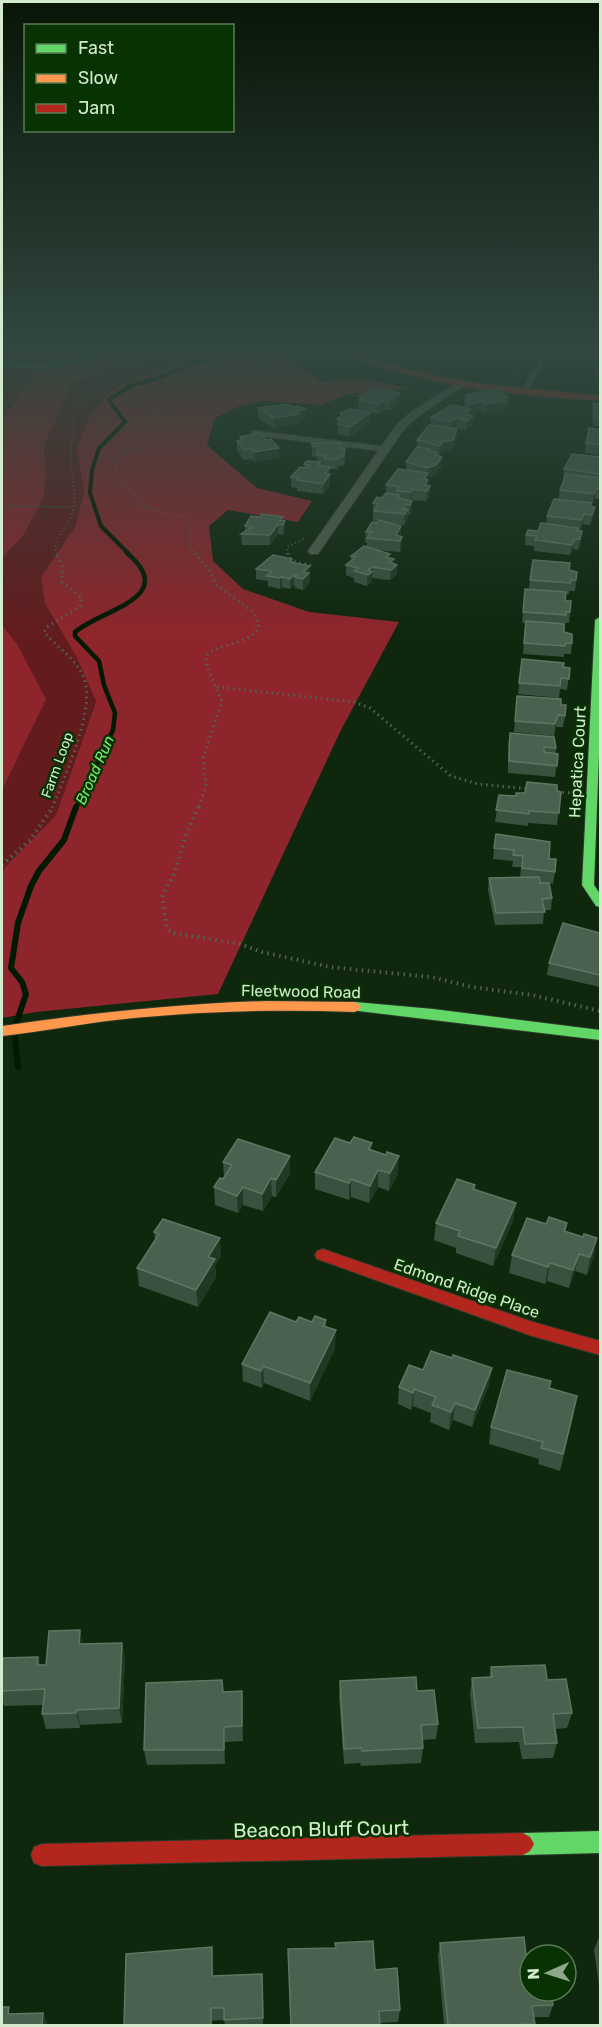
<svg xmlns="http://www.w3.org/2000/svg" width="602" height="2027" viewBox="0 0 602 2027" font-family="Rubik,sans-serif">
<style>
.green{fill:#631b1e}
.forest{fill:#8e252c}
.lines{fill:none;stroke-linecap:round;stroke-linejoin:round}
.stream-far2{stroke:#011801;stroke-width:4}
.stream-far1{stroke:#011801;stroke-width:4.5}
.stream{stroke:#011801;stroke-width:6}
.lane-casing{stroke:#2b3b2a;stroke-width:7}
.street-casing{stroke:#2b3b2a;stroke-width:2}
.fast-casing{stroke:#2b3b2a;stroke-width:2}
.slow-casing{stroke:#2b3b2a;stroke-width:2}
.jam-casing{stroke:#2b3b2a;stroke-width:2}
.path-far2{stroke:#536251;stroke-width:2;stroke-dasharray:1 3;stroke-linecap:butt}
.path-far1{stroke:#536251;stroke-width:3;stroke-dasharray:1.5 4;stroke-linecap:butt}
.path{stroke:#536251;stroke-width:4;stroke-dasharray:1.5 4.5;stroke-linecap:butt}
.lane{stroke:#4f604c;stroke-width:5}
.street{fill:#4f604c;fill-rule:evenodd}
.fast{fill:#63d668;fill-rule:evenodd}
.slow{fill:#ff974d;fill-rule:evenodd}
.jam{fill:#b3261e;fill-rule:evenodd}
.wall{fill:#39513e}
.shaded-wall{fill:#213924}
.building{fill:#49614e;stroke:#5f7662;stroke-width:1.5}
.labels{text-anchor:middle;stroke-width:5;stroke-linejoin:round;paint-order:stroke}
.far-street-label{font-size:14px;fill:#d3eacf;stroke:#073202}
.far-water-label{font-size:15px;font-style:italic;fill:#7ce86c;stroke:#073202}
.street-label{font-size:16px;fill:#d3eacf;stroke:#073202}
.near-street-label{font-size:20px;fill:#d3eacf;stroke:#073202}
</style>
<rect width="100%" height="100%" fill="#0f270d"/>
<g class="green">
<path d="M 2,351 L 23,351 L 27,357 L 31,380 L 8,411 L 2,424 Z"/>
<path d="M 128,351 L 213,351 L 164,367 L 77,449 L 84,492 L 75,527 L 41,577 L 96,700 L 56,815 L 2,870 L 2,790 L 45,699 L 17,644 L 2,625 L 2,558 L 46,475 L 44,446 L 73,382 L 145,354 Z"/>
</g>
<g class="forest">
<path d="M 23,351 C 45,351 134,346 147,357 L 73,382 L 44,446 L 46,475 L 43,498 L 24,534 L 2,558 L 2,424 L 8,411 L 31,380 L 27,357 Z"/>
<path d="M 213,351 L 278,351 L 323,382 C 355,376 376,379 407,389 L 348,394 L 321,405 L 266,401 L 242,405 L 215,418 L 207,445 L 257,488 L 312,501 L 298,522 L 228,510 L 209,526 L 213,561 L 243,589 L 309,612 L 399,622 L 340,732 L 218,994 L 36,1012 L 2,1018 L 2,870 L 56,815 L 96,701 L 77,658 L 45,603 L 41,577 L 75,527 L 84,492 L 77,449 L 90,415 L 114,388 L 164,367 Z"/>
<path d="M 2,625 L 17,644 L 46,699 L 2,790 Z"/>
</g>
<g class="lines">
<path class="stream-far2" d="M 129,554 L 101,526 L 90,493 L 92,470 L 99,448 L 125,422 L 109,400 L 130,386 L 164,376 L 191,363 L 251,351"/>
<path class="stream-far1" d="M 76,808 L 113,730 L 115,713 L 104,685 L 99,661 L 75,636 L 75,632 C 102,609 180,598 127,553"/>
<path class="stream" d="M 18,1067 L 14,1030 L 26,994 L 22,982 L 11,968 L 18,923 L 31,886 L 39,871 L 64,840 L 76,807"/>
<defs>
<g id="lane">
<path d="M 2,363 C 40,369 72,365 107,351"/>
<path d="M 524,391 L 541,363"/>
<path d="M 254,433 L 384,449"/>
</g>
<path id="street" d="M 461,380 L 470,382 L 420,415 L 405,428 L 318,554 L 310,554 L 308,551 L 397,424 L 412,411 Z"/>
<g id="fast">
<path d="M 600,617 L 600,729 L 594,885 L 600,894 L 600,907 L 596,906 L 582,885 L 595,620 Z"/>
<path d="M 355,1002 L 433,1009 L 600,1030 L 600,1040 L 350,1010 L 348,1007 Z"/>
<path d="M 600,1831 L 600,1853 L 523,1855 L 516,1851 L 512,1844 L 516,1837 L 523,1833 Z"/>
</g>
<path id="slow" d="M 266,1001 L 355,1002 L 362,1007 L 355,1012 C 281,1009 208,1011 134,1018 C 90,1022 46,1031 2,1036 L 2,1026 C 90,1013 177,1004 266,1001 Z"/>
<g id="jam">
<path d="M 339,351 L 349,351 L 406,369 L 469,382 L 600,396 L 600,400 C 529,397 455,389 387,369 C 371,364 352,360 339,351 Z"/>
<path d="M 323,1249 L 533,1322 L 600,1341 L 600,1355 L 532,1336 L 317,1259 L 315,1255 L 317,1251 Z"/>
<path d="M 523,1833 L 530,1837 L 534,1844 L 530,1851 L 523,1855 L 42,1866 L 34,1863 L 31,1855 L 34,1847 L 42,1844 Z"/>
</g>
</defs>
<use href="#lane" class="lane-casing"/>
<use href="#street" class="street-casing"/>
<use href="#fast" class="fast-casing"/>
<use href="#slow" class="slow-casing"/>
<use href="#jam" class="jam-casing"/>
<g class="path-far2">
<path d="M 550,362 L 565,359 L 576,351"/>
<path d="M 515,376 L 523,363 L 529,360"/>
<path d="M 2,411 L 16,394 L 21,375"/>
<path d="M 2,506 L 73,507"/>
<path d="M 57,554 C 50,539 66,530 71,516 C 78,499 71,474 71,455 C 71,440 75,428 73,413 C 92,382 139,382 153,351"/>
<path d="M 196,554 L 189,546 L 192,534 L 188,518 L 153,510 L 139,504 L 133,493 L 119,481 L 113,459 L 122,452 L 157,441 L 166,424 L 161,414 L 138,401 L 138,398 L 142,394 L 205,368 L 261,364 L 326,351"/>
<path d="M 288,554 L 287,547 L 304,539"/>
</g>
<g class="path-far1">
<path d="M 195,553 L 211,572 L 215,584 L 251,610 L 259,623 C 256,646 219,641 206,656 L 207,667 L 222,702 L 203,758 L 206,786 L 198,808"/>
<path d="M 288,553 L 288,557 L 296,562 L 311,565"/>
<path d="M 217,687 L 354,702 L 370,708 L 451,776 L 478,784 L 529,789"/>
<path d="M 557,792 L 574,793"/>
<path d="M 52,808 C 64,778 96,709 84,678 C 77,660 56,646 44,632 L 47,627 L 80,606 L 82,598 L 62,582 L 62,566 L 56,553"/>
</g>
<g class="path">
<path d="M 199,807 L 186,834 L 175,872 L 162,897 L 167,929 L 174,933 L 240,944 L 262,952 L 330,967 L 431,977 L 472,987 L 532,995 L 600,1011"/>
<path d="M 2,865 L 30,840 L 53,807"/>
</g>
<use href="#lane" class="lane"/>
<use href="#street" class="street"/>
<use href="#fast" class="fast"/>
<use href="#slow" class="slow"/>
<use href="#jam" class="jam"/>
</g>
<g class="wall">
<path d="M 400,393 L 399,403 L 390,410 L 384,410 L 379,414 L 358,410 L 359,396 Z"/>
<path d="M 466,395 L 508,398 L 508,408 L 504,408 L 504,411 L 484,414 L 481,411 L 471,414 L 472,426 L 466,430 L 456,428 L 455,429 L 457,429 L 456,439 L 452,449 L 442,452 L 439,456 L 437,455 L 441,467 L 435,475 L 427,477 L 427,485 L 430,486 L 429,496 L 426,501 L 412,500 L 412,511 L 409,515 L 408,515 L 407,520 L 404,525 L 394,524 L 402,537 L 401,548 L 400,552 L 377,550 L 390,554 L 390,558 L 394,564 L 397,565 L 397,575 L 390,580 L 372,578 L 372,582 L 367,586 L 354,582 L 354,578 L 346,575 L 346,565 L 351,561 L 351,556 L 367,547 L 367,543 L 365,542 L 366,532 L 378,522 L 373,521 L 373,503 L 382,498 L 386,493 L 386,485 L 406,470 L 406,462 L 417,448 L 417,440 L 431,425 L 431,417 L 464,408 Z"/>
<path d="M 593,403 L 600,404 L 600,426 L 593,426 L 592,413 Z"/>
<path d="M 293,407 L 305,409 L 305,419 L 299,421 L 299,423 L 274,428 L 258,418 L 258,408 Z"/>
<path d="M 340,413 L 370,413 L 369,423 L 350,437 L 338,434 L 337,419 L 340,417 Z"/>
<path d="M 600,430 L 600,455 L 585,453 L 586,443 Z"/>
<path d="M 240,437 L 279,458 L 254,462 L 252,459 L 244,460 L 237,451 L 237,441 L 240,440 Z"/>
<path d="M 312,443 L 341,448 L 345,458 L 344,466 L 338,466 L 338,469 L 330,469 L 330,485 L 323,494 L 297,491 L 297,488 L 291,487 L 291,477 L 304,468 L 304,464 L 317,462 L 317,457 L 312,456 Z"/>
<path d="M 600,457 L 600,499 L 595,499 L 592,505 L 591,505 L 590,507 L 595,507 L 593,517 L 590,525 L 583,524 L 580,530 L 577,530 L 581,542 L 578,550 L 573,549 L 570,555 L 534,551 L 534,546 L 525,545 L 526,535 L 538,531 L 546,524 L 547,516 L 558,499 L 560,490 L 564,479 L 563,479 L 564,469 Z"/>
<path d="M 283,521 L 285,532 L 283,535 L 278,534 L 270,545 L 242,545 L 241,534 L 245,531 L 245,526 Z"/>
<path d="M 292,559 L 292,562 L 310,576 L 309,584 L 303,590 L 295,588 L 295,586 L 294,585 L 290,589 L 282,587 L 280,589 L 268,586 L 268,581 L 256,579 L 256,569 Z"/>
<path d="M 569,570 L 577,572 L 575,591 L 569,591 L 569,594 L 566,594 L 565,601 L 570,612 L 569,623 L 565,623 L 564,632 L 572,643 L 571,654 L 564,654 L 564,657 L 523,654 L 525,623 L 522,623 L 525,589 L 529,589 L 530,580 Z"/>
<path d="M 522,659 L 570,668 L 567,690 L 560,689 L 559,698 L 518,694 Z"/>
<path d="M 517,696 L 561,705 L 565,716 L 563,727 L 556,727 L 554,736 L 514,732 Z"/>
<path d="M 510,733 L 556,748 L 556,753 L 558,754 L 555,777 L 508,773 L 508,744 Z"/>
<path d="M 557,791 L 561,792 L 557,825 L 528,823 L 528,826 L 495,822 L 499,795 L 516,796 L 525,793 Z"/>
<path d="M 496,834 L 549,859 L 555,872 L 553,884 L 549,883 L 552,898 L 551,910 L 544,910 L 543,924 L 495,925 L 488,890 L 489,878 L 520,877 L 521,867 L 512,867 L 513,861 L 493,859 Z"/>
<path d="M 600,933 L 600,987 L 547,975 L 549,963 Z"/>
<path d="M 350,1143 L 372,1143 L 371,1150 L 398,1174 L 389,1191 L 378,1187 L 369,1203 L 351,1197 L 349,1200 L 315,1189 L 315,1172 Z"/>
<path d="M 290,1156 L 290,1173 L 276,1197 L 272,1196 L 263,1211 L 243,1205 L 238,1213 L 215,1205 L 214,1187 L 224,1178 L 223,1162 Z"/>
<path d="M 475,1185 L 475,1190 L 516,1203 L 513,1221 L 493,1266 L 456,1253 L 456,1248 L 434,1240 L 436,1223 Z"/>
<path d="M 567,1223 L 566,1231 L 594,1256 L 587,1275 L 575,1271 L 569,1288 L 547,1281 L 545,1284 L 509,1273 L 512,1255 L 546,1224 Z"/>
<path d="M 154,1232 L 221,1256 L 215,1265 L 216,1277 L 198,1307 L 139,1286 L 137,1268 L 155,1240 Z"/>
<path d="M 326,1320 L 326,1327 L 335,1348 L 310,1401 L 264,1383 L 262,1388 L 243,1381 L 242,1364 L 296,1322 L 312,1322 Z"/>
<path d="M 423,1370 L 489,1385 L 472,1427 L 453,1420 L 449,1430 L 430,1422 L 431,1413 L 413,1406 L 411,1410 L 398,1404 L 399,1387 Z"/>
<path d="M 549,1388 L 574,1413 L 560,1471 L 538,1464 L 539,1459 L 489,1444 L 491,1427 Z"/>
<path d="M 122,1643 L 125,1659 L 122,1723 L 80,1725 L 80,1728 L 46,1729 L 42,1714 L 43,1705 L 4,1706 L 2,1697 L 2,1673 L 38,1657 L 40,1665 L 46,1665 L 83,1644 Z"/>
<path d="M 491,1667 L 547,1680 L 572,1713 L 567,1728 L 555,1729 L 557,1743 L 553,1758 L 522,1759 L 519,1742 L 475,1743 L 470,1694 L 472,1678 L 489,1678 Z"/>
<path d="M 340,1681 L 417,1691 L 438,1724 L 436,1739 L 422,1740 L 423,1748 L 421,1763 L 361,1766 L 360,1763 L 344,1764 L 339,1697 Z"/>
<path d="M 600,1683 L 600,1698 L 599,1689 Z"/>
<path d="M 223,1692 L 243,1706 L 243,1741 L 225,1742 L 225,1764 L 147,1765 L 144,1750 Z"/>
<path d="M 599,1937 L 600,1937 L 600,1992 L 594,1950 Z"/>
<path d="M 335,1943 L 375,1970 L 400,2010 L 398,2022 L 379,2023 L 335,1948 Z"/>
<path d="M 440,1943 L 527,1964 L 553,2005 L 549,2017 L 534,2017 L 534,2025 L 444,2025 L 438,1956 Z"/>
<path d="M 213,1959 L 213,1976 L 262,1974 L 263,2025 L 225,2025 L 224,2020 L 124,2025 Z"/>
</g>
<g class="shaded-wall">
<path d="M 400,393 L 399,403 L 390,410 L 391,400 Z"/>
<path d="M 508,398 L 508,408 L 504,408 L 504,411 L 484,414 L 485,404 Z"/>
<path d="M 384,400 L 384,410 L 379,414 L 379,405 Z"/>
<path d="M 482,401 L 481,411 L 471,414 L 470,418 L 473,416 L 472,426 L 466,430 L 467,421 L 464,414 L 469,411 L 469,405 Z"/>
<path d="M 305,409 L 305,419 L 299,421 L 299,423 L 274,428 L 274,418 Z"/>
<path d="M 370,413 L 369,423 L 350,437 L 350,427 Z"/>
<path d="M 457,418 L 456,428 L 450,432 L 451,422 Z"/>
<path d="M 457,429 L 456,439 L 452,449 L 442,452 L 439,456 L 440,446 L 442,442 Z"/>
<path d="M 279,448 L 279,458 L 254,462 L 254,452 Z"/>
<path d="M 442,457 L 441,467 L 435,475 L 427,477 L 427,490 L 424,491 L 424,479 L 427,475 L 427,468 Z"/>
<path d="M 330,467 L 330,485 L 323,494 L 323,484 L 325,474 Z"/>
<path d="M 430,486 L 429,496 L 426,501 L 427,491 Z"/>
<path d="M 412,489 L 412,500 L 410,503 L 411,492 Z"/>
<path d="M 596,489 L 595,499 L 592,505 L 594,494 Z"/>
<path d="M 412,501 L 412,511 L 409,515 L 410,505 Z"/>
<path d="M 406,504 L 405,514 L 408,509 L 407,520 L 404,525 L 405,514 L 403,509 Z"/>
<path d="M 595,507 L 593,517 L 590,525 L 592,515 Z"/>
<path d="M 584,514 L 583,524 L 580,530 L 582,520 Z"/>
<path d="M 285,521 L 285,532 L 283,535 L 283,525 Z"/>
<path d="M 278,524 L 278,534 L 270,545 L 270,535 Z"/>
<path d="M 401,526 L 401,537 L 396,535 Z"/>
<path d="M 582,531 L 581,542 L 578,550 L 580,539 Z"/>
<path d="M 402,537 L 401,548 L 400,552 L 400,541 Z"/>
<path d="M 574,539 L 573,549 L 570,555 L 572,545 Z"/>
<path d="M 390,554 L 390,562 L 394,559 L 394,567 L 397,565 L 397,575 L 390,580 L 391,570 L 386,557 Z"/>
<path d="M 310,566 L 309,584 L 303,590 L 303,572 Z"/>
<path d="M 373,567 L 372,582 L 367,586 L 368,570 Z"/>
<path d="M 294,575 L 294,585 L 290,589 L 290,579 Z"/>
<path d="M 282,577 L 282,587 L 280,589 L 280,578 Z"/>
<path d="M 558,715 L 556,727 L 554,736 L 555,724 Z"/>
<path d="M 290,1156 L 290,1173 L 276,1197 L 276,1180 Z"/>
<path d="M 399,1156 L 398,1174 L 389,1191 L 390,1173 Z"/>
<path d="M 378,1170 L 378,1187 L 369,1203 L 370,1186 Z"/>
<path d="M 271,1178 L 272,1196 L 263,1211 L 262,1194 Z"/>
<path d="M 351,1179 L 351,1197 L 349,1200 L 349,1183 Z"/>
<path d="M 243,1187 L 243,1205 L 238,1213 L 237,1196 Z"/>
<path d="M 516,1203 L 513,1221 L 493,1266 L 496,1248 Z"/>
<path d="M 220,1238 L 221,1256 L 215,1265 L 216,1277 L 198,1307 L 196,1290 L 208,1257 Z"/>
<path d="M 597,1238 L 594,1256 L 587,1275 L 590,1257 Z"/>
<path d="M 579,1254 L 575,1271 L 569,1288 L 573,1270 Z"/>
<path d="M 550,1263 L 547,1281 L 545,1284 L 548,1267 Z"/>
<path d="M 336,1330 L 335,1348 L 310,1401 L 310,1383 Z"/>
<path d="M 263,1366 L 264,1383 L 262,1388 L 261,1371 Z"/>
<path d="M 492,1368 L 489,1385 L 472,1427 L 475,1410 Z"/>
<path d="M 414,1389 L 413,1406 L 411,1410 L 413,1393 Z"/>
<path d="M 455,1403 L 453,1420 L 449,1430 L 451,1412 Z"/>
<path d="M 80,1630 L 83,1646 L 79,1644 Z"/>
<path d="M 122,1643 L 125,1659 L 122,1723 L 119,1708 Z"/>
<path d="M 242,1691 L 243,1706 L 243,1741 L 242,1726 Z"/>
<path d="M 77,1710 L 80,1725 L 80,1728 L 76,1713 Z"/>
<path d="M 224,1727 L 225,1742 L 225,1764 L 224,1750 Z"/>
<path d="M 212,1947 L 213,1959 L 214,1989 L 212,1976 Z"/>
<path d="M 43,2013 L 48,2025 L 42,2025 Z"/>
</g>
<g class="building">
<path d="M 372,387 L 400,393 L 391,400 L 384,400 L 379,405 L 359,400 L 364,397 L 359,396 Z"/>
<path d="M 498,388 L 508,398 L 502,399 L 505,401 L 485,404 L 482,401 L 469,405 L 465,400 L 470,399 L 466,395 Z"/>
<path d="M 593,403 L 600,404 L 600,416 L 595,416 Z"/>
<path d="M 288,404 L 293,407 L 298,406 L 305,409 L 296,412 L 299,414 L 274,418 L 258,408 Z"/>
<path d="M 452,405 L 471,409 L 464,414 L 473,416 L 467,421 L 457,418 L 451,422 L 431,417 Z"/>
<path d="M 351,409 L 370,413 L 350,427 L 338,424 L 343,420 L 337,419 L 342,415 L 340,413 Z"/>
<path d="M 429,425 L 457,429 L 453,440 L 442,442 L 440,446 L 417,440 Z"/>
<path d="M 589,428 L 600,430 L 600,445 L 586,443 Z"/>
<path d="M 260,433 L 266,440 L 271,439 L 279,448 L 254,452 L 252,449 L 244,450 L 237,441 L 243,440 L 240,437 Z"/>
<path d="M 312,443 L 341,443 L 341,448 L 345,448 L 344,456 L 338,456 L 338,459 L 325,459 L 325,456 L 317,455 L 318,447 L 312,446 Z"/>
<path d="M 417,447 L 430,449 L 428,451 L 437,452 L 435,455 L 442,457 L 436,465 L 427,468 L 406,462 Z"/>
<path d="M 572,454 L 600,457 L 600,471 L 599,474 L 564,469 Z"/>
<path d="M 307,461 L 320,462 L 318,465 L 330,467 L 325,474 L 330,474 L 323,484 L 297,480 L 298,478 L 291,477 L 300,467 L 307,468 L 309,465 L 304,464 Z"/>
<path d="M 398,469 L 428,473 L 424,479 L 428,480 L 425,485 L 430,486 L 427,491 L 412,489 L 411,492 L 397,491 L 399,487 L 386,485 Z"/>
<path d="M 566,474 L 600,478 L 600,489 L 596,489 L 594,494 L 560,490 Z"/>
<path d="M 386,493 L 399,495 L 397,498 L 412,501 L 410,505 L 406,504 L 403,509 L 408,509 L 405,514 L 374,511 L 378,504 L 373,503 L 377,497 L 382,498 Z"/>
<path d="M 554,499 L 591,503 L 590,506 L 595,507 L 592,515 L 584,514 L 582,520 L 547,516 Z"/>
<path d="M 262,514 L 283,517 L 280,520 L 285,521 L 283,525 L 278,524 L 270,535 L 241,534 L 252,527 L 245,526 L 251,516 L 260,517 Z"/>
<path d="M 379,520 L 401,526 L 396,535 L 402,537 L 400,541 L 367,538 L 371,532 L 366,532 L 372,522 L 377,523 Z"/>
<path d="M 541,523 L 578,528 L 577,531 L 582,531 L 580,539 L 574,539 L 572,545 L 535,540 L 537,536 L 526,535 L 528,530 L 538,531 Z"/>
<path d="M 364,546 L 390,554 L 386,557 L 394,559 L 389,562 L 397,565 L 391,570 L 373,567 L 368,570 L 372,572 L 368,575 L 354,571 L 358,568 L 346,565 L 356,557 L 351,556 Z"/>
<path d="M 273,555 L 292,559 L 290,562 L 310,566 L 303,572 L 309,573 L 303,579 L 295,577 L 297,575 L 294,575 L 290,579 L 282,577 L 280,578 L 267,576 L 272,571 L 256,569 Z"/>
<path d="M 533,560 L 570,563 L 569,570 L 577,572 L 576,580 L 571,580 L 570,583 L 530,580 Z"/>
<path d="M 525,589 L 566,592 L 565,601 L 571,601 L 570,612 L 566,612 L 566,615 L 523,612 Z"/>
<path d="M 526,621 L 564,624 L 564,632 L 572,634 L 572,643 L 566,643 L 565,646 L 524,643 Z"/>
<path d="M 522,659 L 564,663 L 563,667 L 570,668 L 569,679 L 561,678 L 560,686 L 519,683 Z"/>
<path d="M 517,696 L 561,699 L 561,705 L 566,705 L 565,716 L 558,715 L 555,724 L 515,721 Z"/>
<path d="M 510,733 L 554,737 L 556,748 L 544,747 L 544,752 L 558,754 L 557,766 L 509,761 Z"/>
<path d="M 527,782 L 557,785 L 557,791 L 561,792 L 559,813 L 529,811 L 529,814 L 496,810 L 499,795 L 516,796 L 516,793 L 525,793 Z"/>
<path d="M 496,834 L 550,842 L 549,859 L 556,859 L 555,872 L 522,868 L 523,856 L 513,855 L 514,850 L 494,848 Z"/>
<path d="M 539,877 L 540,883 L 549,883 L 552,898 L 542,899 L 545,912 L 496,913 L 489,878 Z"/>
<path d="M 563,923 L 600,933 L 600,975 L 549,963 Z"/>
<path d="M 354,1137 L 372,1143 L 368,1149 L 386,1155 L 387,1152 L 399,1156 L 390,1173 L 378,1170 L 370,1186 L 351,1179 L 349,1183 L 315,1172 L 335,1138 L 350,1143 Z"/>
<path d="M 238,1139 L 290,1156 L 276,1180 L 271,1178 L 262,1194 L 243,1187 L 237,1196 L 214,1187 L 220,1178 L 223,1179 L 232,1165 L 223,1162 Z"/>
<path d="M 457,1179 L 475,1185 L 473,1189 L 516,1203 L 496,1248 L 458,1236 L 460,1231 L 436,1223 Z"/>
<path d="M 549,1217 L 567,1223 L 564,1231 L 583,1237 L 584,1234 L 597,1238 L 590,1257 L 579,1254 L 573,1270 L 550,1263 L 548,1267 L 512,1255 L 527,1218 L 546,1224 Z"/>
<path d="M 163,1219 L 220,1238 L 208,1257 L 215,1259 L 196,1290 L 137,1268 L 159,1234 L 154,1232 Z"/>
<path d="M 270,1312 L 296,1322 L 299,1317 L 312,1322 L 315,1316 L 326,1320 L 323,1326 L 336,1330 L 310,1383 L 263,1366 L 261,1371 L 242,1364 Z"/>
<path d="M 431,1351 L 452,1358 L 453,1355 L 492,1368 L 475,1410 L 455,1403 L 451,1412 L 432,1405 L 436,1397 L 414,1389 L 413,1393 L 399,1387 L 409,1365 L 423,1370 Z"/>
<path d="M 507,1370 L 551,1381 L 549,1388 L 577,1396 L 563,1454 L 541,1448 L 543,1442 L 491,1427 Z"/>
<path d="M 80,1630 L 79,1644 L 122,1643 L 119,1708 L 77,1710 L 76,1713 L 42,1714 L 45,1689 L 2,1691 L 2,1673 L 3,1658 L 38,1657 L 37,1665 L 46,1665 L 49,1631 Z"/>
<path d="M 545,1665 L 547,1680 L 566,1679 L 572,1713 L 553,1714 L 557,1743 L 525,1744 L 523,1727 L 478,1728 L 472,1678 L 492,1677 L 491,1667 Z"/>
<path d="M 416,1677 L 417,1691 L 434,1690 L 438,1724 L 421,1725 L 423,1748 L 362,1751 L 361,1748 L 344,1749 L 340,1681 Z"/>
<path d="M 222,1680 L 223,1692 L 242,1691 L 242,1726 L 224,1727 L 224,1750 L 144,1750 L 146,1683 Z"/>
<path d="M 524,1937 L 527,1964 L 530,1964 L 530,1991 L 551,1991 L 553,2005 L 532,2006 L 535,2024 L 498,2025 L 448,2025 L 440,1943 Z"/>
<path d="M 373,1941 L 375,1970 L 397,1968 L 400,2010 L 379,2011 L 380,2025 L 291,2025 L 288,1949 L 336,1948 L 335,1943 Z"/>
<path d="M 212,1947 L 212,1976 L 262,1974 L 263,2018 L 224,2020 L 224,2008 L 211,2008 L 211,2025 L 124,2025 L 126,1954 Z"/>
<path d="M 2,2007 L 9,2007 L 8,2014 L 43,2013 L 42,2025 L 2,2025 Z"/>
</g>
<linearGradient id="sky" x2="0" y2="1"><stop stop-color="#081507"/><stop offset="0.55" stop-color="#314740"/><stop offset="1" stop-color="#314740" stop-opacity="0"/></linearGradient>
<rect width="602" height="634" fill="url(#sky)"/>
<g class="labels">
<g class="far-street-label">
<text transform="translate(57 765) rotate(-70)" y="5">Farm Loop</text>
</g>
<g class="far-water-label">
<text transform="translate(95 770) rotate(-66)" y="5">Broad Run</text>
</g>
<g class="street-label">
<text transform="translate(577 762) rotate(-87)" y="6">Hepatica Court</text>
<text transform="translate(301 991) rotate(1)" y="6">Fleetwood Road</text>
<text transform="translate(467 1288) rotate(19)" y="6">Edmond Ridge Place</text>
</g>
<g class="near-street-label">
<text transform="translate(321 1829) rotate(-1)" y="7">Beacon Bluff Court</text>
</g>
</g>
<rect width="602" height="2027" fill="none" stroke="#d3eacf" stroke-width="6"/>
<rect x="24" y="24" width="210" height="108" fill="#073202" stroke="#597c54" stroke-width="1.5"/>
<rect x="36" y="44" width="30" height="9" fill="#63d668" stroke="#597c54" stroke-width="1.5"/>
<text x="78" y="54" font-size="18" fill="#d3eacf">Fast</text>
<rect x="36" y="74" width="30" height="9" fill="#ff974d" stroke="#597c54" stroke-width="1.5"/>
<text x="78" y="84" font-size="18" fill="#d3eacf">Slow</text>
<rect x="36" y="104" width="30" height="9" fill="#b3261e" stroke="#597c54" stroke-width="1.5"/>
<text x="78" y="114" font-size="18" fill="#d3eacf">Jam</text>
<g transform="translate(548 1973) rotate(267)"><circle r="28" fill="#073202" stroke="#597c54" stroke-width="1.5"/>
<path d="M0-4.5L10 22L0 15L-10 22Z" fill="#8ea68b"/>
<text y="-9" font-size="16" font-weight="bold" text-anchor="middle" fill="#d3eacf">N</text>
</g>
</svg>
